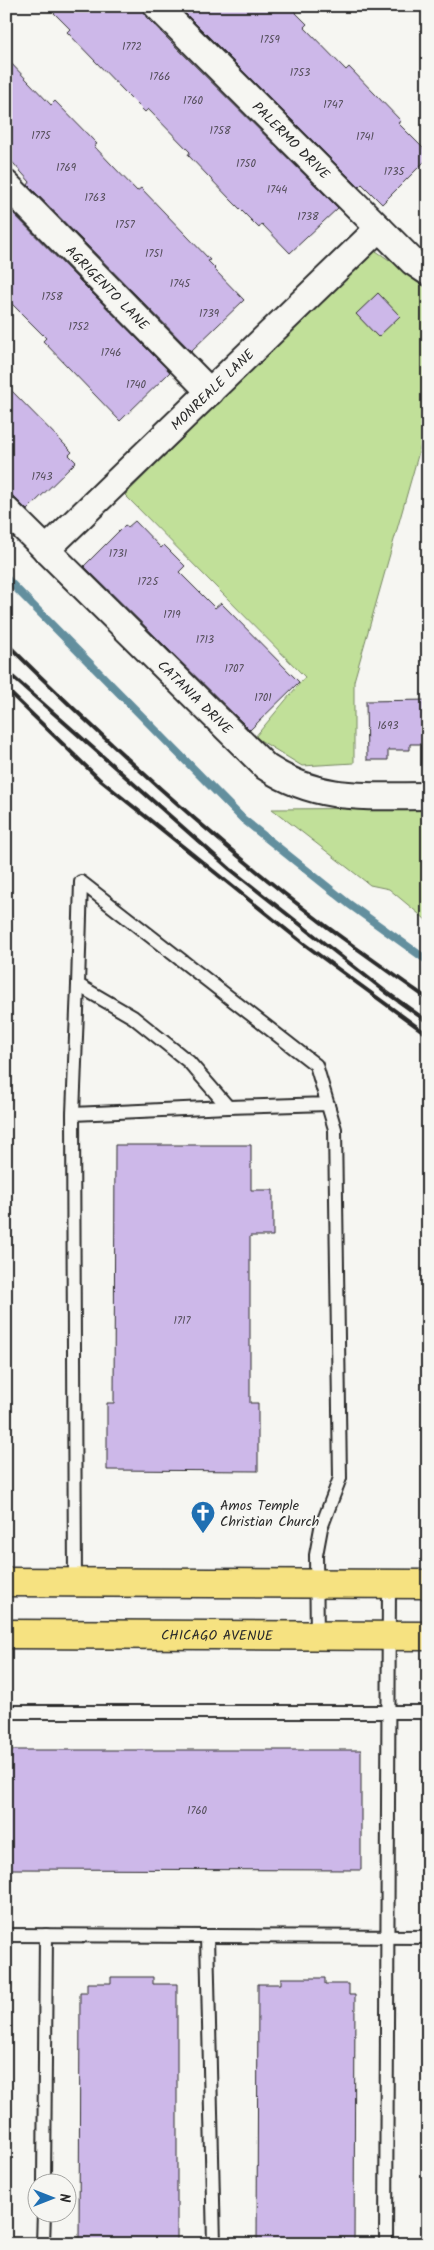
<svg xmlns="http://www.w3.org/2000/svg" width="434" height="2250" viewBox="0 0 434 2250" font-family="Kalam,sans-serif">
<style>
.green{fill:#c1e099;stroke:#768662}
.lines{fill:none;stroke-linecap:round;stroke-linejoin:round}
.stream{stroke:#648f9e;stroke-width:8}
.building{fill:#cdb8e9;stroke:#2b2b2b}
.lane-casing{stroke:#2b2b2b;stroke-width:16}
.street-casing{stroke:#2b2b2b;stroke-width:30}
.primary-casing{stroke:#2b2b2b;stroke-width:31}
.lane{stroke:#f6f6f2;stroke-width:12}
.street{stroke:#f6f6f2;stroke-width:26}
.primary{stroke:#f6e281;stroke-width:28}
.rail{stroke:#2b2b2b;stroke-width:4}
.labels{text-anchor:middle;stroke-width:4;stroke-linejoin:round;paint-order:stroke}
.number-label{font-size:11px;fill:#544e5a}
.street-label{font-size:14px;fill:#2b2b2b;stroke:#f6f6f2}
.poi-label{font-size:14px;fill:#2b2b2b;stroke:#f6f6f2;text-anchor:start}
</style>
<rect width="100%" height="100%" fill="#f6f6f2"/>
<filter id="ink" filterUnits="userSpaceOnUse"><feTurbulence type="fractalNoise" baseFrequency=".02" numOctaves="2"/><feDisplacementMap in="SourceGraphic" scale="10" xChannelSelector="R" yChannelSelector="G"/><feConvolveMatrix kernelMatrix="1 2 1 2 8 2 1 2 1" color-interpolation-filters="sRGB"/></filter>
<g filter="url(#ink)">
<g class="green">
<path d="M 373,249 L 428,286 L 428,420 L 354,681 L 354,763 L 302,766 L 255,737 L 305,677 L 125,495 Z"/>
<path d="M 428,808 L 428,924 L 425,919 L 389,889 L 370,885 L 272,809 Z"/>
</g>
<g class="lines">
<path class="stream" d="M 6,578 L 243,819 L 349,904 L 428,961"/>
</g>
<g class="building">
<path d="M 47,6 L 142,6 L 146,17 L 338,208 L 290,253 L 262,224 L 259,228 L 230,199 L 188,155 L 190,152 L 148,109 L 145,112 L 124,91 L 67,32 L 70,29 Z"/>
<path d="M 178,6 L 289,6 L 307,24 L 304,27 L 346,70 L 349,67 L 401,121 L 398,123 L 428,153 L 428,158 L 382,204 L 362,184 L 359,187 Z"/>
<path d="M 6,58 L 51,105 L 55,101 L 97,144 L 94,146 L 111,164 L 137,191 L 141,188 L 210,260 L 208,261 L 215,268 L 214,269 L 244,300 L 191,351 L 28,185 L 30,182 L 6,155 Z"/>
<path d="M 6,206 L 170,372 L 120,421 L 43,341 L 46,338 L 6,298 Z"/>
<path d="M 378,293 L 400,316 L 378,337 L 356,314 Z"/>
<path d="M 6,385 L 72,452 L 69,455 L 76,462 L 27,510 L 6,489 Z"/>
<path d="M 135,521 L 161,548 L 164,545 L 185,566 L 179,572 L 215,608 L 221,603 L 299,682 L 250,730 L 84,566 L 125,525 L 128,527 Z"/>
<path d="M 428,700 L 428,744 L 410,744 L 410,750 L 388,750 L 388,760 L 367,760 L 366,701 Z"/>
<path d="M 115,1145 L 251,1145 L 251,1190 L 273,1190 L 273,1236 L 250,1236 L 250,1403 L 258,1403 L 258,1471 L 107,1470 L 107,1403 L 114,1403 Z"/>
<path d="M 6,1750 L 361,1750 L 361,1870 L 6,1869 Z"/>
<path d="M 111,1977 L 153,1977 L 153,1984 L 177,1984 L 177,2244 L 79,2244 L 80,1993 L 87,1993 L 87,1983 L 111,1983 Z"/>
<path d="M 281,1978 L 325,1978 L 325,1984 L 349,1984 L 349,1995 L 355,1995 L 354,2244 L 257,2244 L 258,1984 L 281,1984 Z"/>
</g>
<g class="lines">
<defs>
<g id="lane">
<path d="M 73,1114 L 228,1107"/>
<path d="M 75,1583 L 73,1114 L 78,985"/>
<path d="M 317,1636 L 316,1555 L 321,1528 L 340,1478 L 335,1129 L 316,1065 L 81,882 L 78,985 L 133,1017 L 189,1062 L 228,1107 L 328,1104"/>
<path d="M 6,1712 L 428,1712"/>
<path d="M 6,1935 L 428,1937"/>
<path d="M 207,1936 L 214,2244"/>
<path d="M 44,2182 L 46,1935"/>
<path d="M 43,2244 L 44,2212"/>
<path d="M 386,2244 L 389,1584"/>
</g>
<g id="street">
<path id="s1" d="M 157,6 L 413,262 L 428,272"/>
<path id="s2" d="M 6,184 L 210,392"/>
<path id="s3" d="M 6,510 L 266,767 C 319,802 368,796 428,796"/>
<path id="s4" d="M 46,550 L 379,228"/>
</g>
<g id="primary">
<path d="M 6,1582 L 428,1584"/>
<path id="s5" d="M 6,1634 L 428,1636"/>
</g>
</defs>
<use href="#lane" class="lane-casing"/>
<use href="#street" class="street-casing"/>
<use href="#primary" class="primary-casing"/>
<use href="#lane" class="lane"/>
<use href="#street" class="street"/>
<use href="#primary" class="primary"/>
<g class="rail">
<path d="M 6,643 C 107,743 213,840 326,926 C 360,951 394,975 428,999"/>
<path d="M 6,671 L 230,869 L 386,992 L 428,1022"/>
<path d="M 6,689 L 99,779 L 304,944 L 428,1035"/>
</g>
</g>
</g>
<defs>
<symbol id="church-pin" viewBox="-11 -11 22 30"><path d="M0 17L-7.5 6A9.5 9.5 0 1 1 7.5 6Z" fill="#1f6fb2" stroke="#f6f6f2"/><path d="M-1.2-6h2.4v3.5h3.3v2.4h-3.3V6h-2.4V-.1h-3.3v-2.4h3.3Z" fill="#fff"/></symbol>
</defs>
<g fill-rule="evenodd">
<use href="#church-pin" x="189" y="1499" width="28" height="38"/>
</g>
<g class="labels">
<g class="number-label">
<text x="270" y="43">1759</text>
<text x="132" y="50">1772</text>
<text x="300" y="76">1753</text>
<text x="160" y="80">1766</text>
<text x="193" y="104">1760</text>
<text x="333" y="108">1747</text>
<text x="220" y="134">1758</text>
<text x="41" y="139">1775</text>
<text x="365" y="140">1741</text>
<text x="246" y="167">1750</text>
<text x="66" y="171">1769</text>
<text x="394" y="175">1735</text>
<text x="277" y="193">1744</text>
<text x="95" y="201">1763</text>
<text x="308" y="220">1738</text>
<text x="125" y="228">1757</text>
<text x="154" y="257">1751</text>
<text x="180" y="287">1745</text>
<text x="52" y="300">1758</text>
<text x="209" y="317">1739</text>
<text x="79" y="330">1752</text>
<text x="111" y="356">1746</text>
<text x="136" y="388">1740</text>
<text x="42" y="480">1743</text>
<text x="118" y="557">1731</text>
<text x="148" y="585">1725</text>
<text x="172" y="618">1719</text>
<text x="205" y="643">1713</text>
<text x="234" y="672">1707</text>
<text x="263" y="701">1701</text>
<text x="388" y="729">1693</text>
<text x="182" y="1324">1717</text>
<text x="197" y="1814">1760</text>
</g>
<g class="street-label">
<text dy="5" stroke="none"><textPath href="#s1" startOffset="190">PALERMO DRIVE</textPath></text>
<text dy="5" stroke="none"><textPath href="#s2" startOffset="145">AGRIGENTO LANE</textPath></text>
<text dy="5" stroke="none"><textPath href="#s4" startOffset="231">MONREALE LANE</textPath></text>
<text dy="5" stroke="none"><textPath href="#s3" startOffset="266">CATANIA DRIVE</textPath></text>
<text dy="5" stroke="none"><textPath href="#s5" startOffset="211">CHICAGO AVENUE</textPath></text>
</g>
<g class="poi-label">
<text x="220" y="1510">Amos Temple<tspan x="220" dy="16">Christian Church</tspan></text>
</g>
</g>
<rect width="434" height="2250" fill="none" stroke="#f6f6f2" stroke-width="25"/>
<rect x="12" y="12" width="409" height="2225" fill="none" stroke="#2b2b2b" stroke-width="2" filter="url(#ink)"/>
<g transform="translate(52 2198) rotate(90)"><circle r="24" fill="#f6f6f2" stroke="#a5a5a2"/>
<path d="M0-4L9 19L0 12L-9 19Z" fill="#1f6fb2"/>
<text y="-8" font-size="14" font-weight="bold" text-anchor="middle" fill="#2b2b2b">N</text>
</g>
</svg>
